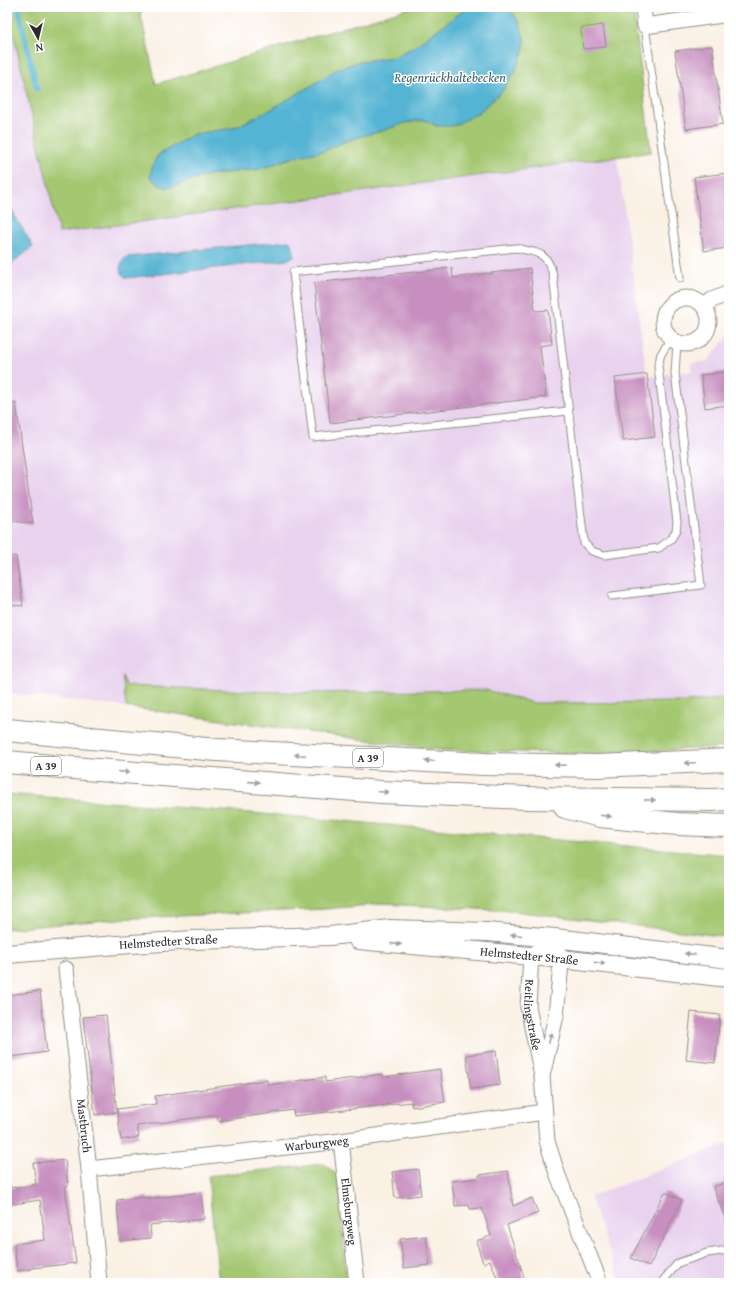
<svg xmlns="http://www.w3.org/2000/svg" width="736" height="1290" viewBox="0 0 736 1290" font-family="'Gentium Book Plus',serif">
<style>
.built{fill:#e8d2ee}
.green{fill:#a4c872;stroke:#687a4e}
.water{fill:#54b4d3;stroke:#40707f}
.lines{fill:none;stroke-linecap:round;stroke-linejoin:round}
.stream{stroke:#54b4d3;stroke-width:5.5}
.building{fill:#c78fc0}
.service-casing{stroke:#928e87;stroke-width:9}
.minor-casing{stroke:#928e87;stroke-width:17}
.tertiary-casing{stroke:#928e87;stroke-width:20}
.motorway-casing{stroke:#928e87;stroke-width:24}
.service{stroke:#fff;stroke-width:7}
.minor{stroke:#fff;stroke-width:15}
.tertiary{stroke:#fff;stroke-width:18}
.motorway{stroke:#fff;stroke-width:22}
.oneway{fill:#a0a0a0}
.labels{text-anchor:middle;stroke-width:3;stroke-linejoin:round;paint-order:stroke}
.shield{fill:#fff;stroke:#6b6b6b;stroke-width:1}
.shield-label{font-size:11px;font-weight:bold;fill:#2b2b2b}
.street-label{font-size:12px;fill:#2b2b2b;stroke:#fff}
.water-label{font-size:13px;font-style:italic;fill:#3b626e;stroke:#fff}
</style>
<rect width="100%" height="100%" fill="#fff"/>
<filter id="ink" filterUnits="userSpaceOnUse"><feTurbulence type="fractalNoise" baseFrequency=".025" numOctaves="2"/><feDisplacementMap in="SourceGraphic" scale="8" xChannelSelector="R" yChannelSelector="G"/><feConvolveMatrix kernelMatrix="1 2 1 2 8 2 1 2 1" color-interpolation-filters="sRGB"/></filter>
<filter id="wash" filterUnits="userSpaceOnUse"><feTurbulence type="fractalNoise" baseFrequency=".012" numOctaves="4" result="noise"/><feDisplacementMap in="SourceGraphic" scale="16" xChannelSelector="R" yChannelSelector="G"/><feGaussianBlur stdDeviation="0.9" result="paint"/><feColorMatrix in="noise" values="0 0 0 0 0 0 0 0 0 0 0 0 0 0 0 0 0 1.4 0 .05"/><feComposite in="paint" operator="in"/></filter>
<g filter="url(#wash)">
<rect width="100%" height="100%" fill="#faf0e3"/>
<g class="built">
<path d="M 7,7 L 59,233 L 617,156 L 647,377 L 691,371 L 691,363 L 708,361 L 729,334 L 729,698 L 687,702 L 533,703 L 486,690 L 305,693 L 127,686 L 122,677 L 126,707 L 7,693 Z"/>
<path d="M 729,1143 L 729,1283 L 621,1283 L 590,1197 Z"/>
</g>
<g class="green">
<path d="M 7,7 L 139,7 L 156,84 L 413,7 L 468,7 L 417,45 L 395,57 L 362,61 L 337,69 L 314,84 L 270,110 L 234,128 L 194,134 L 158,155 L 152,167 L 168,188 L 208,175 L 260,169 L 294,157 L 323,151 L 348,140 L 385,130 L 405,123 L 425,120 L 437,126 L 477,114 L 502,91 L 514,73 L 522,55 L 525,41 L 519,22 L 507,7 L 633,7 L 651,152 L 59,233 Z"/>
<path d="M 122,676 L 127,686 L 305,693 L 486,690 L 533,703 L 687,702 L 729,698 L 729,747 L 600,754 L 440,750 L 126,707 Z"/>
<path d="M 7,794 L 275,815 L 729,855 L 729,937 L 513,911 L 383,904 L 325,909 L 116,919 L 7,929 Z"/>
<path d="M 324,1164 L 337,1175 L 340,1191 L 346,1283 L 219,1283 L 208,1176 Z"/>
</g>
<g class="water">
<path d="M 468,7 L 508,7 L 519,22 L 525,41 L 522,55 L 514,73 L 502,91 L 477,114 L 453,126 L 437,126 L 425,120 L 405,123 L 385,130 L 348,140 L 323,151 L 294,157 L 260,169 L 208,175 L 168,188 L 159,185 L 150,177 L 152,167 L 158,155 L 194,134 L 234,128 L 270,110 L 314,84 L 337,69 L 362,61 L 395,57 L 417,45 Z"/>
<path d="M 12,211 L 33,247 L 11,264 L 7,264 L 7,215 Z"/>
<path d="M 289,241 C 294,246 294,250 294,256 L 287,260 L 127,278 C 118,273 118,263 127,257 Z"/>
</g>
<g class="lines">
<path class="stream" d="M 18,7 L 37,89"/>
</g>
<g id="blocks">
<g class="building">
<path d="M 603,25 L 606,47 L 583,49 L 581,28 Z"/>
<path d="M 712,46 L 723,124 L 686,129 L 675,51 Z"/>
<path d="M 728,173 L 729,183 L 729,248 L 704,251 L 694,177 Z"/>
<path d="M 452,268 L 453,278 L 530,268 L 535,311 L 548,310 L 552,344 L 540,346 L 546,397 L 330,423 L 314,283 Z"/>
<path d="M 729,371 L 729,405 L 705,408 L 701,375 Z"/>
<path d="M 647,374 L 655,437 L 623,441 L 615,378 Z"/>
<path d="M 16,403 L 33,524 L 7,520 L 7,404 Z"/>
<path d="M 16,556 L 23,606 L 7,604 L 7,557 Z"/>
<path d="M 40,991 L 47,1052 L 10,1057 L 7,1035 L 7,995 Z"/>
<path d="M 691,1012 L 720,1015 L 715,1063 L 686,1060 Z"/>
<path d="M 106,1015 L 117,1112 L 95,1115 L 83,1017 Z"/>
<path d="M 496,1051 L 500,1085 L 471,1089 L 466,1055 Z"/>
<path d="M 440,1069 L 445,1102 L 412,1107 L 411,1102 L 294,1116 L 293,1110 L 218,1121 L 217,1115 L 137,1126 L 139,1137 L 121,1140 L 117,1109 L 156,1104 L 155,1096 L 267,1080 L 268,1085 L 325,1077 L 325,1082 L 383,1074 L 383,1077 Z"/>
<path d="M 65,1160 L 68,1186 L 65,1186 L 76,1263 L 32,1268 L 32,1269 L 17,1271 L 14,1244 L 45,1240 L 40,1200 L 7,1205 L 7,1188 L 36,1185 L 33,1163 Z"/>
<path d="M 418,1169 L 421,1195 L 395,1198 L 392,1172 Z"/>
<path d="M 508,1171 L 513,1206 L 532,1198 L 538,1213 L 507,1225 L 526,1283 L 499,1283 L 490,1260 L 483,1263 L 476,1241 L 491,1236 L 482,1208 L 470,1209 L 469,1205 L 455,1206 L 452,1181 L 479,1178 L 479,1175 Z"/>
<path d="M 729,1181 L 729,1225 L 728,1226 L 713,1187 Z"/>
<path d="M 201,1192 L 204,1219 L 150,1225 L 151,1238 L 120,1241 L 117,1200 L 148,1197 L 148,1199 Z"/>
<path d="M 665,1192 L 682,1200 L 649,1267 L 631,1258 Z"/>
<path d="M 426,1236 L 430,1265 L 404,1268 L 400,1239 Z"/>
</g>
</g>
</g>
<g filter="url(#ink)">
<use href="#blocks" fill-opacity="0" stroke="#928e87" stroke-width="1"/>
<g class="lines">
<defs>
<g id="service">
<path d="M 645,26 L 680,278"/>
<path d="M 568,411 L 313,437 L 293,272 L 516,248 C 537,253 547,251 553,275 L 584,543 L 592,551 L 604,555 L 659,548 L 671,539 L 676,531 L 677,522 L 658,366 L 661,354 L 671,339"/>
<path d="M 612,596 L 701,585 L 675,373 L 677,342"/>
<path d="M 661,1283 L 678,1263 L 707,1253 L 729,1250"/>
</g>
<g id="minor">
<path d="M 643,7 L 645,26 L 729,14"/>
<circle cx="686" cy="321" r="23"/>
<path d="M 704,307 L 712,300 L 729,293"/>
<path id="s1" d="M 66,969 L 89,1169 L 99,1283"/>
<path id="s2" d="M 542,1076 L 556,1016 L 560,975 L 561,959 L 555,938 L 531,956 L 528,1007 L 542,1076 L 547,1141 L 557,1173 L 600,1283"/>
<path id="s3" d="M 341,1141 L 357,1283"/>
<path id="s4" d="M 89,1169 L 341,1141 L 544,1112"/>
</g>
<g id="tertiary">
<path id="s5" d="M 358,940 L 552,958 L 729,978"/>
<path id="s6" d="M 7,954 L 117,945 L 193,940 L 330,936 L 390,929 L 487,932 L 555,938 L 729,959"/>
</g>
<g id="motorway">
<path d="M 7,730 L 217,750 L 484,764 L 598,766 L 729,760"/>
<path d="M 7,762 L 85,769 L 381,792 L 527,798 L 712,800 L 729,799"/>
<path d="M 565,807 L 600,816 L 677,824 L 729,826"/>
</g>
</defs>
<use href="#service" class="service-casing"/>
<use href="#minor" class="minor-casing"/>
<use href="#tertiary" class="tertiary-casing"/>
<use href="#motorway" class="motorway-casing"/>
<use href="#service" class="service"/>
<use href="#minor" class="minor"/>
<use href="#tertiary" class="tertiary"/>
<use href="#motorway" class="motorway"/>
</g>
<defs><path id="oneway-solid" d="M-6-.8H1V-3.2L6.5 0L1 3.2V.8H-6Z"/></defs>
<g class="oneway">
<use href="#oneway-solid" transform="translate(300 755) rotate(-177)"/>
<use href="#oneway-solid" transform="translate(430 761) rotate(-177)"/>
<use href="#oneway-solid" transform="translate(690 763) rotate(178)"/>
<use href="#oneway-solid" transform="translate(560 765) rotate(-179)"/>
<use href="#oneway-solid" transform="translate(124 772) rotate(4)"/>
<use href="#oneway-solid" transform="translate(254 782) rotate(4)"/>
<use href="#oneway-solid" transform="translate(383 792) rotate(3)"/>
<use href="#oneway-solid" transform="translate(650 800) rotate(1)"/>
<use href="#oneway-solid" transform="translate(606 816) rotate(7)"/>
<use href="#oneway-solid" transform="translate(516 935) rotate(-175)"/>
<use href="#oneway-solid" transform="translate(396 944) rotate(5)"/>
<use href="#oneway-solid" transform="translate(690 954) rotate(-173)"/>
<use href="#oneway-solid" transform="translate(600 963) rotate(6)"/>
<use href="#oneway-solid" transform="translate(550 1038) rotate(-77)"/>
</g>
</g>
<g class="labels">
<g class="shield">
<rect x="353" y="749" width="30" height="18" rx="3"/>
<rect x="31" y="757" width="30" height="18" rx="3"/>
</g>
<g class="shield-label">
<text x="368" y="762">A 39</text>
<text x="46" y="770">A 39</text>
</g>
<g class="street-label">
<text dy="4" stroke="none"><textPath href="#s6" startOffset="162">Helmstedter Straße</textPath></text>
<text dy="4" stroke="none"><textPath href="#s5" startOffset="172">Helmstedter Straße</textPath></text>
<text dy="4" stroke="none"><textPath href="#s2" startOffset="230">Reitlingstraße</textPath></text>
<text dy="4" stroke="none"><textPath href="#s1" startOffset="158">Mastbruch</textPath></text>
<text dy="4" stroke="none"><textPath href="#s4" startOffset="229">Warburgweg</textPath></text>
<text dy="4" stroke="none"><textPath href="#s3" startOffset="71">Elmsburgweg</textPath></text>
</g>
<g class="water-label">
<text x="450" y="82">Regenrückhaltebecken</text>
</g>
</g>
<rect width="736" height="1290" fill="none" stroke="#fff" stroke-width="24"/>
<g transform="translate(38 38) rotate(172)" stroke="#ffffff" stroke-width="3" paint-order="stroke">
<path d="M0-3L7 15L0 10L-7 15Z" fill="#2b2b2b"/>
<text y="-6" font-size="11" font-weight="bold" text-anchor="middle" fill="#2b2b2b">N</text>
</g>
</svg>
